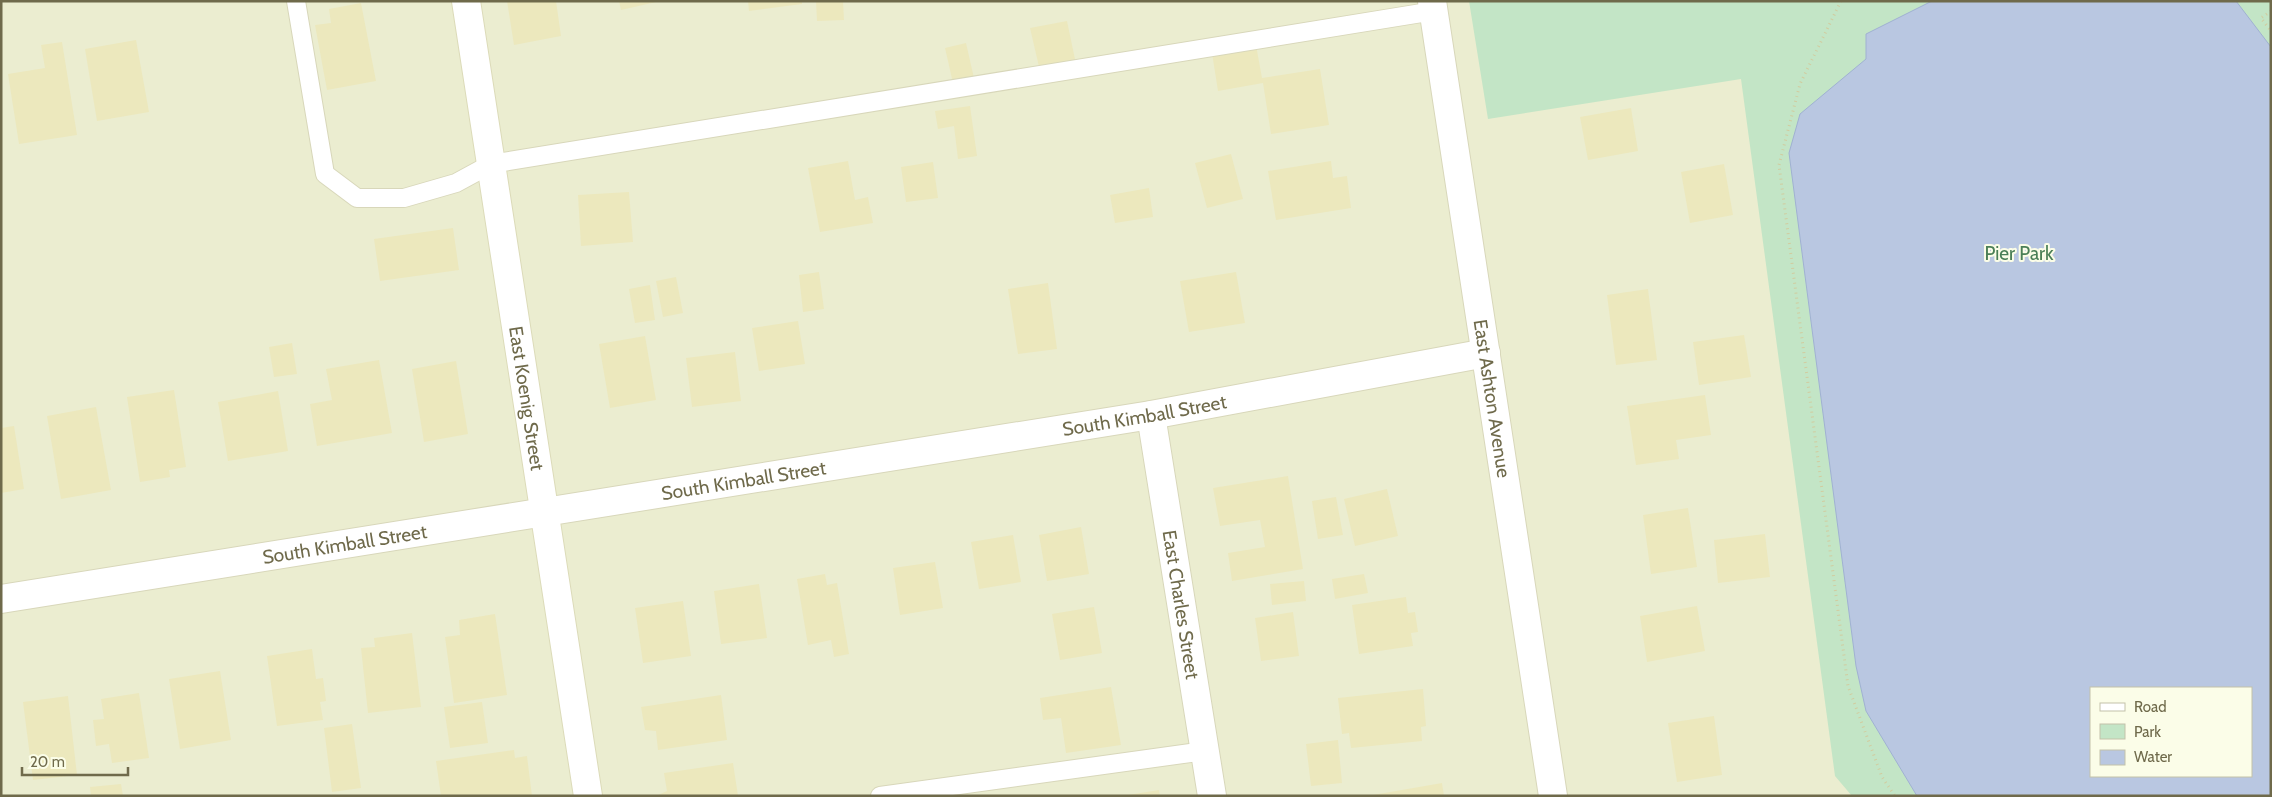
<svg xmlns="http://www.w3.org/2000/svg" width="2272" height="797" viewBox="0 0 2272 797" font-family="Cabin,sans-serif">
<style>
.residential{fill:#ebedd0;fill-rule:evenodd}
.green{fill:#c3e5c6;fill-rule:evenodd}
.water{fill:#b9c7e1;stroke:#a0b1d2;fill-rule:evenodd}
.building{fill:#ece8bd}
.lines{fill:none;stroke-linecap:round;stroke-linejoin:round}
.lane-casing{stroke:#d8d7ba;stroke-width:20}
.street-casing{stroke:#d8d7ba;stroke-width:30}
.secondary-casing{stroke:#dcdbb9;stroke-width:30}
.path{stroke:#d1cca0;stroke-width:3;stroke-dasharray:1 4;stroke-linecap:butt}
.lane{stroke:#fff;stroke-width:18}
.street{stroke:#fff;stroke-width:28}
.secondary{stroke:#fff;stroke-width:28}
.labels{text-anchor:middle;stroke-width:4;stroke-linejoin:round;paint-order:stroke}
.park-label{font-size:19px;fill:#4a7f56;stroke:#fbfde8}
.street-label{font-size:19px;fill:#6f6a4b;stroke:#fbfde8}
</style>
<rect width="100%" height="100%" fill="#f7fae2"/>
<path class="residential" d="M 1,1 L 2271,1 L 2271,796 L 1,796 ZM 2091,688 L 2251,688 L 2251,776 L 2091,776 Z"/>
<path class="green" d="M 1469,1 L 2271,1 L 2271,796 L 1852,796 L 1835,776 L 1741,79 L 1488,119 ZM 2091,688 L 2251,688 L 2251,776 L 2091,776 Z"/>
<path class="water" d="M 1932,1 L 2236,1 L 2271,47 L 2271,796 L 1917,796 L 1866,711 L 1856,666 L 1789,153 L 1800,114 L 1866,59 L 1866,34 ZM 2091,688 L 2251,688 L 2251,776 L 2091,776 Z"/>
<g class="building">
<path d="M 507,1 L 556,1 L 561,36 L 514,45 Z"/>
<path d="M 619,1 L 656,1 L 656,2 L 621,10 Z"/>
<path d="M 748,1 L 802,1 L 802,4 L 749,11 Z"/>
<path d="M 816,1 L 843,1 L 844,20 L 817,21 Z"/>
<path d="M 361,3 L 376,81 L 327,90 L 315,25 L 331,23 L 329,9 Z"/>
<path d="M 1067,21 L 1076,64 L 1040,71 L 1030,28 Z"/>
<path d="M 136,40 L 149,112 L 97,121 L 85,49 Z"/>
<path d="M 62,42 L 77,135 L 19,144 L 8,74 L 45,68 L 41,45 Z"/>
<path d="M 966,43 L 974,78 L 953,83 L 945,48 Z"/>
<path d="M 1256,45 L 1262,78 L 1320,69 L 1329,125 L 1271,134 L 1263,83 L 1218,91 L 1212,53 Z"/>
<path d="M 970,106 L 977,156 L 958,159 L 954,126 L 938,129 L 935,111 Z"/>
<path d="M 1631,108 L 1638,151 L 1588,160 L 1580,117 Z"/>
<path d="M 1231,154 L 1243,199 L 1207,208 L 1195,163 Z"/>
<path d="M 848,161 L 855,200 L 868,197 L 873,223 L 820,232 L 808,168 Z"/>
<path d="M 1331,161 L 1333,178 L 1347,176 L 1351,208 L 1276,220 L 1268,171 Z"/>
<path d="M 933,162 L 938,198 L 906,202 L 901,167 Z"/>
<path d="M 1724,164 L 1733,215 L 1690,223 L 1681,172 Z"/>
<path d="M 1149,188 L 1153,217 L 1115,223 L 1110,195 Z"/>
<path d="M 629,192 L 633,242 L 581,246 L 578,195 Z"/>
<path d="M 453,228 L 459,270 L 380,281 L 374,239 Z"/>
<path d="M 819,272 L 824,309 L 803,312 L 799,275 Z"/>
<path d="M 1236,272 L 1245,323 L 1189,332 L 1180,281 Z"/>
<path d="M 676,277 L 683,313 L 663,317 L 656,281 Z"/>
<path d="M 1048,283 L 1057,349 L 1018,354 L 1008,289 Z"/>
<path d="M 650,285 L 655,320 L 635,323 L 629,289 Z"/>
<path d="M 1648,289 L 1657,360 L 1616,365 L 1607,295 Z"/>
<path d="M 798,321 L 805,364 L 759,371 L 752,328 Z"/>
<path d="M 1744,335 L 1751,377 L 1699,385 L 1693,342 Z"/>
<path d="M 645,336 L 656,400 L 610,408 L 599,344 Z"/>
<path d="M 292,343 L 297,374 L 274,377 L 269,347 Z"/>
<path d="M 735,352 L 741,401 L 692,407 L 686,358 Z"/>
<path d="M 379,360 L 392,433 L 317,446 L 310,404 L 332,400 L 326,369 Z"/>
<path d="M 456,361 L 468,434 L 424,442 L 412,369 Z"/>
<path d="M 174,390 L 186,467 L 169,470 L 170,477 L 140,482 L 127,397 Z"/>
<path d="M 278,391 L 288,451 L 228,461 L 218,402 Z"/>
<path d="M 1705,395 L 1711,435 L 1676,440 L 1679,459 L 1636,465 L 1627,406 Z"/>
<path d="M 96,407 L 111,490 L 61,499 L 47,416 Z"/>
<path d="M 14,426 L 24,489 L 1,493 L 1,428 Z"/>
<path d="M 1288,476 L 1303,569 L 1232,581 L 1228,553 L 1265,547 L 1260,520 L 1220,526 L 1213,488 Z"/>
<path d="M 1387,489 L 1398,536 L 1355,546 L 1344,499 Z"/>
<path d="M 1336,497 L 1343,535 L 1318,539 L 1312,501 Z"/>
<path d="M 1688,508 L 1697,567 L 1651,574 L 1643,515 Z"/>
<path d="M 1081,527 L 1089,574 L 1047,581 L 1039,535 Z"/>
<path d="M 1765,534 L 1770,577 L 1718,583 L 1714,540 Z"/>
<path d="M 1013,535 L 1021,582 L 979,589 L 971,542 Z"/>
<path d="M 935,562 L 943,608 L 900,615 L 893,568 Z"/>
<path d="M 825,574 L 827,585 L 837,583 L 849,654 L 834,657 L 831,640 L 808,645 L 797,579 Z"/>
<path d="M 1364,574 L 1368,593 L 1335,599 L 1332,579 Z"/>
<path d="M 1304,581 L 1306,601 L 1272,605 L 1270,584 Z"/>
<path d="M 759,584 L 767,638 L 721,644 L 714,591 Z"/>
<path d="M 1406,597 L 1408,613 L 1415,612 L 1418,632 L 1411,633 L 1413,646 L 1359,654 L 1352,605 Z"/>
<path d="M 683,601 L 691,656 L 643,663 L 635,608 Z"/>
<path d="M 1697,606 L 1705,651 L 1647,662 L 1640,616 Z"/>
<path d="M 1094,607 L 1102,653 L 1060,660 L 1052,614 Z"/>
<path d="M 1293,612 L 1299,656 L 1261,661 L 1255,618 Z"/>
<path d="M 495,614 L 507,695 L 454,703 L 445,637 L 460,635 L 459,620 Z"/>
<path d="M 412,633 L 421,707 L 368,713 L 361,648 L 375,647 L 374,638 Z"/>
<path d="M 312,649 L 316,679 L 323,678 L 326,701 L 320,702 L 323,720 L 277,726 L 267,656 Z"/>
<path d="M 220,671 L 231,740 L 180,749 L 169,679 Z"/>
<path d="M 1111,687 L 1121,745 L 1066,753 L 1061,718 L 1043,720 L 1040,698 Z"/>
<path d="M 1423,689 L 1426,726 L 1421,727 L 1422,741 L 1351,748 L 1349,733 L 1342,734 L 1338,698 Z"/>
<path d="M 139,693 L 149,758 L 112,763 L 109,744 L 96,746 L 93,720 L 104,719 L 101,699 Z"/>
<path d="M 721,695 L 727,740 L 658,750 L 656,731 L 645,730 L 641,707 Z"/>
<path d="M 68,696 L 77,775 L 33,780 L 23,702 Z"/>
<path d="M 482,702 L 488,743 L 450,748 L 444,707 Z"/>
<path d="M 1714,716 L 1722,775 L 1677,782 L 1668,723 Z"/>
<path d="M 352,724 L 361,788 L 332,792 L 324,728 Z"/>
<path d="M 1338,740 L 1342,783 L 1311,786 L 1306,744 Z"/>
<path d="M 514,750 L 515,758 L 527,756 L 532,796 L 441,796 L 436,761 Z"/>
<path d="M 733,763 L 738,796 L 656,796 L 667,791 L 664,773 Z"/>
<path d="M 1442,783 L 1444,796 L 1373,796 L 1373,795 Z"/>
<path d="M 121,784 L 123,796 L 91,796 L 90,787 Z"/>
<path d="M 1159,790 L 1160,796 L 1128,796 L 1128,795 Z"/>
</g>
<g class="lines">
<defs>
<g id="lane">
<path d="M 296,1 L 325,174 L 357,198 L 404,198 L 456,183 L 491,164 L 1434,11"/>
<path d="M 880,796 L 1205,751"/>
</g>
<g id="street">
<path id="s1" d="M 1432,1 L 1553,796"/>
<path id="s2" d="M 1151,415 L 1212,796"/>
<path id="s3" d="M 1,599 L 1151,415 L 1486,353"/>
</g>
<g id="secondary">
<path id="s4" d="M 466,1 L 588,796"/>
</g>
</defs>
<use href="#lane" class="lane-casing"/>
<use href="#street" class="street-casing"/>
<use href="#secondary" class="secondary-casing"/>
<g class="path">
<path d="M 1841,1 L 1800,84 L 1779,165 L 1848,686 L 1882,777 L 1895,796"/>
<path d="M 2271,11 L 2261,18 L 2271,31"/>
</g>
<use href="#lane" class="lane"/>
<use href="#street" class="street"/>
<use href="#secondary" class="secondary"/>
</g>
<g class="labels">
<g class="park-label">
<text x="2019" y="260">Pier Park</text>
</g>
<g class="street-label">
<text dy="7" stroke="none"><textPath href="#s4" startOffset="402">East Koenig Street</textPath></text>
<text dy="7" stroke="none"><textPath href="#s1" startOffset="402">East Ashton Avenue</textPath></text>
<text dy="7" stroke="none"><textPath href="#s3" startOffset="1158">South Kimball Street</textPath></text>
<text dy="7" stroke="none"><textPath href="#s3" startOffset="752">South Kimball Street</textPath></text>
<text dy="7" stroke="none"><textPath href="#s3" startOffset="348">South Kimball Street</textPath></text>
<text dy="7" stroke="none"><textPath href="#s2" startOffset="192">East Charles Street</textPath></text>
</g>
</g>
<rect width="2272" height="797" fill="none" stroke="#6f6a4b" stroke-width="5"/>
<rect x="2090" y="687" width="162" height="90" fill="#fbfde8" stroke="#c3c2a9"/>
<rect x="2100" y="703" width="25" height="8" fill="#ffffff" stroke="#c3c2a9"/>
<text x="2134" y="712" font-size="15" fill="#6f6a4b">Road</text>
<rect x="2100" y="724" width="25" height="15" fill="#c3e5c6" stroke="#c3c2a9"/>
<text x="2134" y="737" font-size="15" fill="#6f6a4b">Park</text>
<rect x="2100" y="750" width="25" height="15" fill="#b9c7e1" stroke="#c3c2a9"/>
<text x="2134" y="762" font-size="15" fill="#6f6a4b">Water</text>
<path d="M22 767v8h106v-8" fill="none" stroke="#6f6a4b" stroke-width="2.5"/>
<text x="30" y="767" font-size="15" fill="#6f6a4b" stroke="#fbfde8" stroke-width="4" paint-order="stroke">20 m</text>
</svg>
